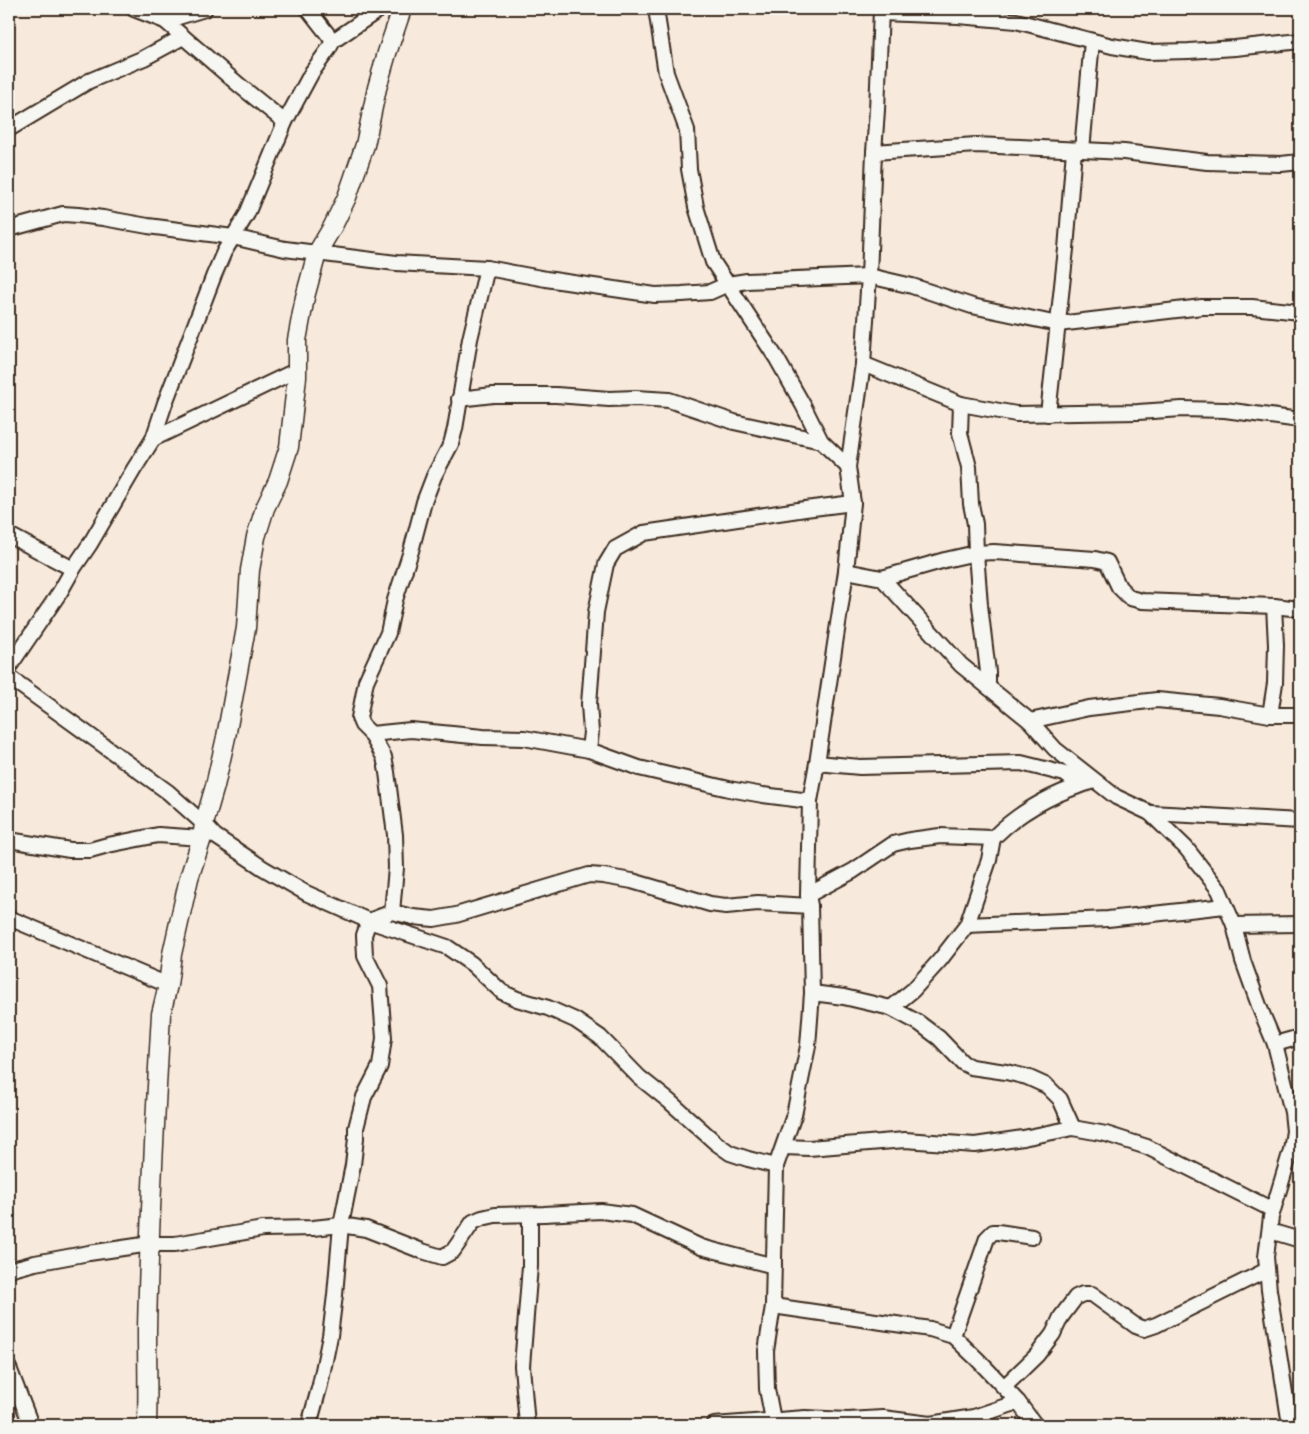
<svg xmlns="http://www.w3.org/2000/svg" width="1309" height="1434" viewBox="0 0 1309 1434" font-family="'Patrick Hand',sans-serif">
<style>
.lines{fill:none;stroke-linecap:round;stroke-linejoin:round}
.minor-casing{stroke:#3b2a1e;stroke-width:18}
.tertiary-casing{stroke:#3b2a1e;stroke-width:21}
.minor{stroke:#f6f6f2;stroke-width:14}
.tertiary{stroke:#f6f6f2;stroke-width:18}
</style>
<rect width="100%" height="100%" fill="#f7eadc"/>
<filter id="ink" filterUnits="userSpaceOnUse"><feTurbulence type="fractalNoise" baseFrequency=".02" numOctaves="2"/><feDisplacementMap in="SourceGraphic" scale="10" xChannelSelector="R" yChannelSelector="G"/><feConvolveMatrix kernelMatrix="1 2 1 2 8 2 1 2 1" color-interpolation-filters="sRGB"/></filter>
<g filter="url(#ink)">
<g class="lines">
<defs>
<g id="minor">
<path d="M 134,9 L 165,21 L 239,85 L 285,122"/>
<path d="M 308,9 L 333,41"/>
<path d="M 656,9 L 666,73 L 687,130 L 689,169 L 696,207 L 713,262 L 777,359 L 803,405 L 821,441 L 848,467"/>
<path d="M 881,13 L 958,16 L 1016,21 L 1112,46 L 1148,52 L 1189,51 L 1235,48 L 1300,41"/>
<path d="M 165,21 L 205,9"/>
<path d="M 9,129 L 89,81 L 144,58 L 183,37"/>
<path d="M 1082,150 L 1092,41"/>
<path d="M 874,152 L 976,145 L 1124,152 L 1207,162 L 1281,164 L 1300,162"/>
<path d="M 9,229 L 63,214 L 78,215 L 103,218 L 148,226 L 233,237 L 285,249 L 396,263 L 487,268 L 546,279 L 655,295 L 682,294 L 710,292 L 728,284 L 747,281 L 869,276 L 912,286 L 972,306 L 1058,324 L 1202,307 L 1252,307 L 1300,312"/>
<path d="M 863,364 L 961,404 L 1016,414 L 1138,412 L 1182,409 L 1225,410 L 1300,420"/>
<path d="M 459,399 L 493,395 L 556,395 L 609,399 L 636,398 L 669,400 L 734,422 L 821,441"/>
<path d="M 961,404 L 960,433 L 969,467 L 971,504 L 975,524 L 976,553 L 980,605 L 988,672 L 988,687"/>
<path d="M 1048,414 L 1066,249 L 1074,150"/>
<path d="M 153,439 L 297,370"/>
<path d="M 9,535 L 73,569"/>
<path d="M 846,571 L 882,578 L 945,560 L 976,553 L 994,552 L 1095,559 L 1107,562 L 1119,587 L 1130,598 L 1142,601 L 1274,606 L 1300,609"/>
<path d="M 882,578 L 961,665 L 1030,721 L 1055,749 L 1116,797 L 1150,813 L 1186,848 L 1219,890 L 1234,925 L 1243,961 L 1261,1011 L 1275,1044 L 1292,1112 L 1294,1131 L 1291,1150 L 1271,1217 L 1266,1257 L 1269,1290 L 1290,1425"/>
<path d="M 9,667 L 60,592 L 73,569 L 90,544 L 134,469 L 153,439 L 165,403 L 214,275 L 224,252 L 247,214 L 285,122 L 312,72 L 328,50 L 333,41 L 380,9"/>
<path d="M 9,677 L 168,792 L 204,824 L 215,836 L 263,868 L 306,893 L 369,921 L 447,947 L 472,964 L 502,992 L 517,999 L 548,1008 L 575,1020 L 600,1037 L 639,1077 L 669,1101 L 716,1143 L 730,1153 L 748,1159 L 776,1166"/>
<path d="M 1270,715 L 1275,683 L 1276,645 L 1274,606"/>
<path d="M 1030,721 L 1089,708 L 1157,700 L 1219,706 L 1270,715 L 1300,715"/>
<path d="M 371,734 L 411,730 L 483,737 L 524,738 L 589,750 L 639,768 L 729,789 L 763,795 L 810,801"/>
<path d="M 589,750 L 591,732 L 589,704 L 596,612 L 606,564 L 615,549 L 644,533 L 805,509 L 853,503"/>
<path d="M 817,763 L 860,767 L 1021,763 L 1065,774 L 1080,785"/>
<path d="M 1150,813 L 1300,821"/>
<path d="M 9,840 L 70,850 L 90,850 L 108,845 L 158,835 L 202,838"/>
<path d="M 808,895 L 853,871 L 893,844 L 910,840 L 940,836 L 993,838 C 1021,810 1056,792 1094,781"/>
<path d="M 392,912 L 396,868 L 395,835 L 387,772 L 384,757 L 371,734 L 362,725 L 359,718 L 366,681 L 388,633 L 395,600 L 411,551 L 424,502 L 434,476 L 451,444 L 455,429 L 470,339 L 487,268"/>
<path d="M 9,918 L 168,985"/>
<path d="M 967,925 L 1108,919 L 1225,906"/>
<path d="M 1234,925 L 1300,924"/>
<path d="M 812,993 L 844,997 L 891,1008 L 919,1023 L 939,1038 L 963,1063 L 971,1067 L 1006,1072 L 1027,1077 L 1047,1086 L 1060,1099 L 1073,1128"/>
<path d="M 891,1008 L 913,990 L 940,960 L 967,925 L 989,860 L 993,838"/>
<path d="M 1275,1044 L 1300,1037"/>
<path d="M 784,1147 L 809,1148 L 905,1140 L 975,1145 L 1023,1138 L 1073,1128 L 1106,1134 L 1147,1147 L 1273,1210"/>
<path d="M 1270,1231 L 1300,1240"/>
<path d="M 9,1270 L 35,1263 L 89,1253 L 150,1244 L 175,1244 L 263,1229 L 313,1228 L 341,1225 L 366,1229 L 422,1251 L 442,1257 L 453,1251 L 473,1222 L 482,1218 L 495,1215 L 544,1214 L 601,1211 L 632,1215 L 701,1247 L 774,1266"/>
<path d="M 773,1306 L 930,1329 L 953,1336 L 978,1360 L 1018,1402 L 1035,1425"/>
<path d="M 953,1336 L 987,1238 L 993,1232 L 998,1232 L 1032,1237"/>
<path d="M 9,1368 L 31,1425"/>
<path d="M 1004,1387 L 1037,1355 L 1053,1334 L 1061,1317 L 1076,1297 L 1083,1294 L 1092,1294 L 1136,1326 L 1144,1329 L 1156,1325 L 1267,1270"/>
<path d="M 309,1425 L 320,1385 L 330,1336 L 335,1295 L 341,1225 L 353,1165 L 356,1138 L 356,1128 L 364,1097 L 380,1066 L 384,1038 L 380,986 L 365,956 L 364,935 L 369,921 L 392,912 L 413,917 L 434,919 L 456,915 L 589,875 L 603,876 L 632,881 L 710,904 L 726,906 L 758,903 L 810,906"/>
<path d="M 527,1425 L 522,1366 L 530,1266 L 530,1215"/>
<path d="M 714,1425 L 805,1418 L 848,1420 L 883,1418 L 930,1424 L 974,1417 L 1018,1402"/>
<path d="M 774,1425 L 767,1389 L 766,1351 L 773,1306 L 776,1166 L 794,1115 L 808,1046 L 812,993 L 810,906 L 808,895 L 810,801 L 817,763 L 846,571 L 853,503 L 848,467 L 863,364 L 869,276 L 874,152 L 877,110 L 881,9"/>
</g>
<path id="tertiary" d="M 147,1425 C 148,1393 147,1362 147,1330 C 149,1225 155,1119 161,1014 L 168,985 L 172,954 L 189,878 L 202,838 L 204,824 L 215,786 L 226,737 L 246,628 L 250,570 L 256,537 L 265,508 L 278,481 L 289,447 L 297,377 L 297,340 L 305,297 L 317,253 L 333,226 L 347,197 L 365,145 L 377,88 L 387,53 L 402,9"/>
</defs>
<use href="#minor" class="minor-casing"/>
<use href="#tertiary" class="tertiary-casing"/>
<use href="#minor" class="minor"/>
<use href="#tertiary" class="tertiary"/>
</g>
</g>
<rect width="1309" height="1434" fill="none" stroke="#f6f6f2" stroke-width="30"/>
<rect x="15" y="15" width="1279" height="1404" fill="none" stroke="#3b2a1e" stroke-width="2" filter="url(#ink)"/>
</svg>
